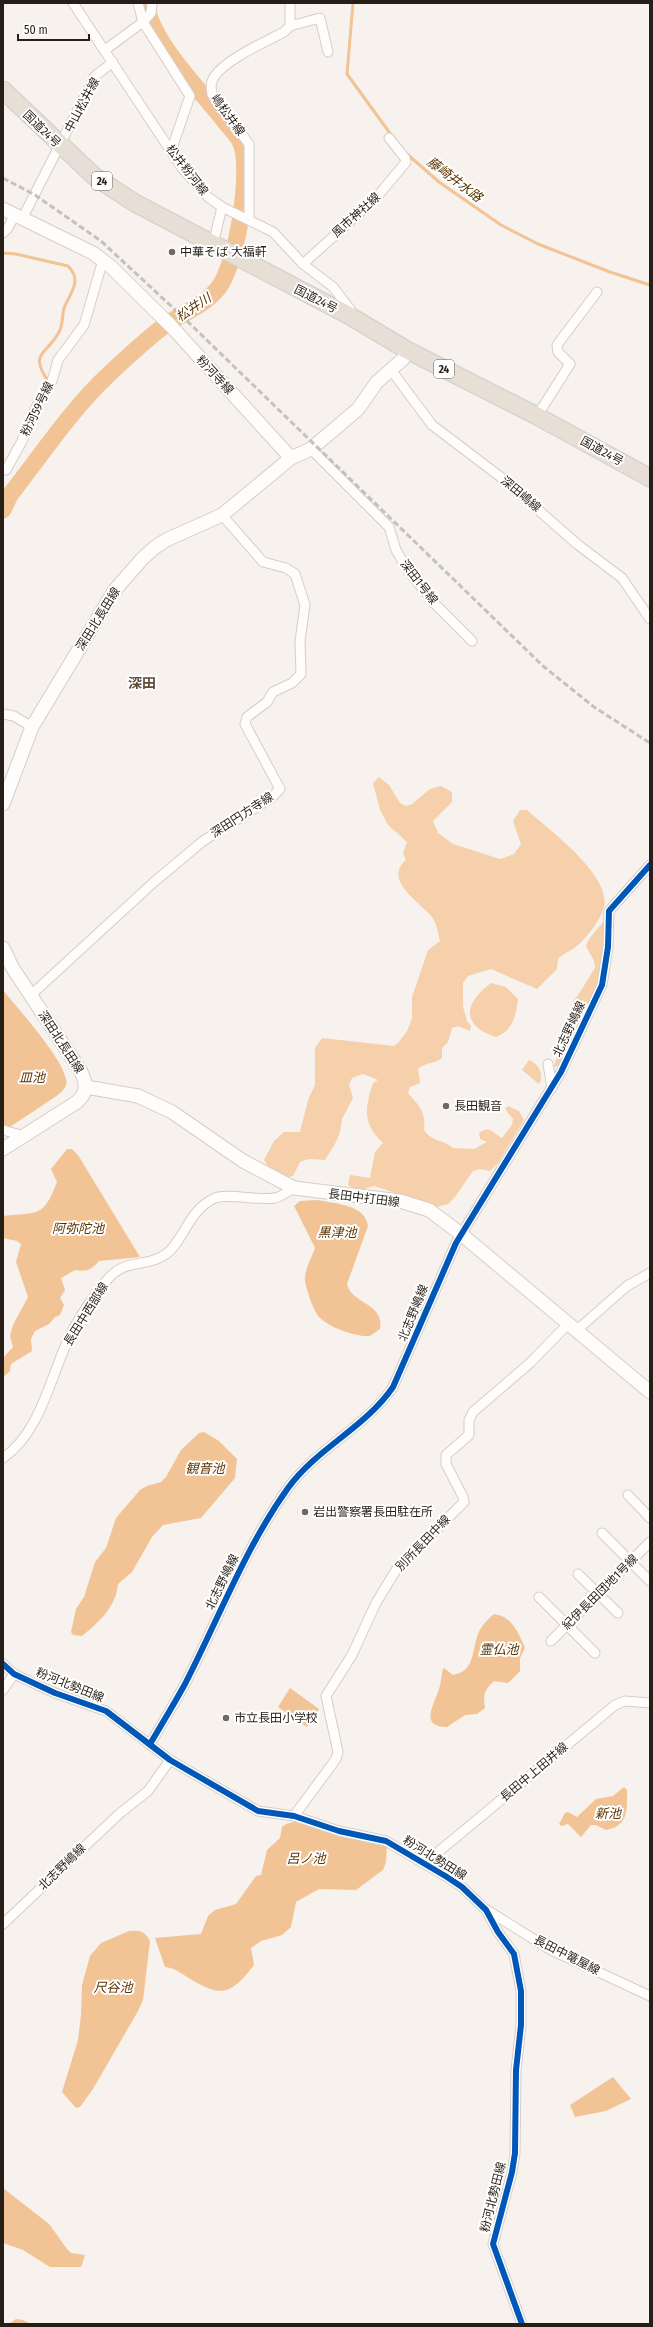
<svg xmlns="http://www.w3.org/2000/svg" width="653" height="2327" viewBox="0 0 653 2327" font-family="'Fira Sans Condensed','Noto Sans JP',sans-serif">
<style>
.forest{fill:#f5d0ab}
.water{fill:#f1c395}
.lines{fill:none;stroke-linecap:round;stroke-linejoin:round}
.stream{stroke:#f1c395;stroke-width:3}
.river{stroke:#f1c395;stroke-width:17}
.street-casing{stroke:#d5cec8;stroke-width:11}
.secondary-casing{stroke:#d5cec8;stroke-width:15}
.highway-casing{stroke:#d1cdca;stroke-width:19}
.street{stroke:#fefdfc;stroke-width:9}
.secondary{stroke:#fefdfc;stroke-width:13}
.highway{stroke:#e7ded6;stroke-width:17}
.rail{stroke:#c3c2bf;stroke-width:3;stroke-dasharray:6 3;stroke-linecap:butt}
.cycleway-casing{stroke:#fff;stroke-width:8}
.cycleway{stroke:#0057b8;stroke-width:6}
.poi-dot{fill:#706962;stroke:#fff;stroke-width:1.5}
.labels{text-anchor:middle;stroke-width:4;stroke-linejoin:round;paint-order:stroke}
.shield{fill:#fff;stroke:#68625d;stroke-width:1}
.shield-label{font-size:11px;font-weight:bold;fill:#271f17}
.street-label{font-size:12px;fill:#271f17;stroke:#fff}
.poi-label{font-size:12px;fill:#271f17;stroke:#fff;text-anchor:start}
.water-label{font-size:13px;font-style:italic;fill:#5d3500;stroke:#fff}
.quarter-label{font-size:14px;font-weight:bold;fill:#5f4c39;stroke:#fff}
</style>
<rect width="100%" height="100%" fill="#f7f2ed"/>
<g class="forest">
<path d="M 379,777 L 389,785 L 400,803 L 406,806 L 412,804 L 430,789 L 441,786 L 452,792 L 452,802 L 433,821 L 438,833 L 453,844 L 500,859 L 514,854 L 521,844 L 513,821 L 520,810 L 527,810 C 548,829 616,878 603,910 C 599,922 587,937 578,945 C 572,951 563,953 558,959 L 557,969 L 537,989 L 491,969 L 468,976 L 463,983 L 463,1007 L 467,1021 L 471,1026 L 470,1031 L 458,1026 L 452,1028 L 448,1042 L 442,1048 L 442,1058 C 435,1064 425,1062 418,1069 L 420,1083 L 410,1087 L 408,1093 C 419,1106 426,1111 424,1130 C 431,1141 444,1140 453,1148 L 474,1149 L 487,1142 L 480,1139 L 479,1133 C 491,1125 492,1133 502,1138 L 512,1125 L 513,1119 L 505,1109 L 508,1106 L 519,1111 L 524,1120 L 498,1163 L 490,1171 L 480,1169 L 473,1171 L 455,1197 L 448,1204 L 437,1207 L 374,1186 L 358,1191 L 348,1185 L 350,1175 L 370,1178 L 375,1152 L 383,1143 C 362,1124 365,1108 373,1083 L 378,1080 L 363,1074 L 352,1078 L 349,1085 L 353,1098 L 342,1119 L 340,1132 L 336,1142 L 325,1160 L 309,1159 L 300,1162 L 293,1176 C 277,1180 272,1173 264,1160 L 274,1141 L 284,1132 L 300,1132 L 308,1100 L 315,1085 L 315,1048 L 322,1038 L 394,1046 L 398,1043 L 407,1031 L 412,1019 L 412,997 L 428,950 L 440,941 C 438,933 437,924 432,917 C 421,903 382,880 406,860 L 403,853 L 407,842 L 388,825 L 380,810 L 373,783 Z"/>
<path d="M 603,922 L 605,949 L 599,982 L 560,1065 L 554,1067 C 555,1061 572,1015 575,1010 L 573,1001 C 583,990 587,979 595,968 L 594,961 L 586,946 L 589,939 Z"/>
<path d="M 491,983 L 506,987 L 518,999 C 516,1015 513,1031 496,1037 C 491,1035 484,1033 479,1029 C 459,1013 476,994 491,983 Z"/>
<path d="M 529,1060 C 538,1063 545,1075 539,1084 L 522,1070 Z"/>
</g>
<g class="water">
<path d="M 3,990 C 19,1010 61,1056 66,1079 C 68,1087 63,1090 58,1095 L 10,1127 L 3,1125 Z"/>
<path d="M 67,1149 L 72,1149 L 78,1155 L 140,1257 L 99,1261 C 91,1270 87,1272 75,1270 L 61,1278 L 65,1290 L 60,1298 L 64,1305 L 60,1315 L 55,1317 L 49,1324 L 35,1331 L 31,1339 L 32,1351 L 11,1364 L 10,1371 L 3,1377 L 3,1358 L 13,1347 L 10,1336 L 13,1325 L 28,1297 L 16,1262 L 21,1244 L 17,1241 L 3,1238 L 3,1216 C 39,1212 43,1218 57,1182 L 51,1169 Z"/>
<path d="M 318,1200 C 335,1204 365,1204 368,1226 L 347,1284 C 351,1304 385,1303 380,1329 L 370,1336 C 355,1337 331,1328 320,1318 C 313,1311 307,1291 305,1281 C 304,1271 312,1257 315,1248 L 294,1206 L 300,1201 Z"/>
<path d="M 204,1432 L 219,1441 L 237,1459 L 235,1478 L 201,1518 L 163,1525 L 152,1537 L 132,1572 L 118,1584 C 116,1607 99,1622 82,1636 L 73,1635 L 71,1632 L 76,1609 L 84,1597 L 95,1562 L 106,1548 L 116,1518 L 140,1490 L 147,1486 L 161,1482 L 166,1477 L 181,1450 L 199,1433 Z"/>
<path d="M 494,1614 C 512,1616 519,1634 525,1648 L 520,1658 L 520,1671 L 508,1683 L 494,1681 C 484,1690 483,1695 485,1708 L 477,1714 L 465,1715 L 447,1727 C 420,1727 433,1706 438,1692 C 441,1685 441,1677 443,1669 L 444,1668 L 453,1675 C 474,1671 472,1653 477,1637 C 480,1627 486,1621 494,1614 Z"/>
<path d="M 290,1688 L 319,1709 L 307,1727 L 278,1707 Z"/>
<path d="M 624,1787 L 627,1790 C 627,1809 629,1826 606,1830 L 596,1825 L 591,1825 L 581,1837 L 568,1824 L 561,1826 L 559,1824 L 565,1813 L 568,1812 L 577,1817 L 596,1799 L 613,1796 Z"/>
<path d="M 297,1821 L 333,1834 L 387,1846 L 386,1862 L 383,1870 L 356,1890 L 319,1889 L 296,1902 L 291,1927 L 282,1935 L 261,1941 L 251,1948 L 254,1965 C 230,1996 221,1998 187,1977 C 180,1972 174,1968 165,1967 L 155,1938 L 201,1934 L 208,1916 L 215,1910 L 236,1904 L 256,1876 L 261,1875 L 267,1850 L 280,1838 L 282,1827 L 286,1824 Z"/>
<path d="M 129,1931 C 139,1930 145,1931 150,1941 L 143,2000 L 138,2011 L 93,2089 L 80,2107 L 76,2108 L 62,2092 L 78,2040 L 81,2015 L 82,1985 L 90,1956 L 101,1943 Z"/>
<path d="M 613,2077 L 631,2099 L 606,2111 L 575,2117 L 570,2105 Z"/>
<path d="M 3,2188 L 49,2224 L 67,2249 L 71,2253 L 85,2255 L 81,2267 L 50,2267 L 23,2250 L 3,2243 Z"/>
<path d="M 16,2319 L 23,2320 L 31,2324 L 9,2324 Z"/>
</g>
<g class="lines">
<g class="stream">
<path d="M 353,3 L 347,74 L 392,136"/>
<path d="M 407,154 L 439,182 L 501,225 L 538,244 L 610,272 L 650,285"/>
<path d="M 3,253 L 16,254 L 68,266 C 83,281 70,293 64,308 C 62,316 63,325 59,332 C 48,354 28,352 48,381"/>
</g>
<path class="river" d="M 3,510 L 10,495 C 39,458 72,409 106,377 C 124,360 144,341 164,326 C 182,313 206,305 219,287 C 237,263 252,171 241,143 C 237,134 227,125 222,118 C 199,89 150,40 146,3"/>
<defs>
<g id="street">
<path d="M 73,3 L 182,168 L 208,197 L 222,207 L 273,232 L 303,264 L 333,287 L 350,309 L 350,315"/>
<path d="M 152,3 L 151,13 L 143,22 L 190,96 L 171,151"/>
<path d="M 290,26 L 320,18 L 328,52"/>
<path d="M 105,50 L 143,22 L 138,3"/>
<path d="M 23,217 L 95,76 L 113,62"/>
<path d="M 249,219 L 249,144 L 212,94 C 211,89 210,84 213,79 C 222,61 265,42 284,32 L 290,26 L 290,3"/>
<path d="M 3,233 L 8,228 L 15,214"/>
<path d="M 213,244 L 222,207"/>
<path d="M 303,264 L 376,198 L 406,162 L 405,158 L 389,138"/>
<path d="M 391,370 L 432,425 L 502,478 L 577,544 L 622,578 L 650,619"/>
<path d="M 537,416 L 570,364 L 558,352 L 557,345 L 597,292"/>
<path d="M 311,449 L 389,527 L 396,550 L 407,569 L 434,603 L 472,641"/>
<path d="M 6,470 L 22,441 L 35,409 L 52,381 L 58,360 L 84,325 L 103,260"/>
<path d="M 3,714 L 14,716 L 32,727"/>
<path d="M 31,995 L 154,882 L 203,841 L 271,798 L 280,789 L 245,724 L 247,717 L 267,702 L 273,692 L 292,683 L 301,674 L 300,641 L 305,605 L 295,574 L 286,568 L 263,562 L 222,515"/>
<path d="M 548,1064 L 552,1088"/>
<path d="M 3,1130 L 24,1136"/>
<path d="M 576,1331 L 627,1286 L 650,1273"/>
<path d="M 3,1458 C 41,1432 50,1377 69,1338 C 76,1322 95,1293 107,1280 C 126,1257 144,1269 166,1254 C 184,1241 188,1210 215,1198 C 227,1193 260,1201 275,1198 C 281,1197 288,1191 294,1188"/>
<path d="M 628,1495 L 650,1518"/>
<path d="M 602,1533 L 650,1581"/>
<path d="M 578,1574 L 618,1613"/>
<path d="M 539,1597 L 595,1653"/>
<path d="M 551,1641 L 650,1542"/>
<path d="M 3,1664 L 14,1674 L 55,1693 L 106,1711 L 170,1760 L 258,1811 L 294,1816 L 339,1831 L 386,1841 L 447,1877 L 462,1887 L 486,1910 L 498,1932 L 514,1954 L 521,1991 L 521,2025 L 516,2070 L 515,2153 L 512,2172 L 493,2244 L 522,2324"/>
<path d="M 3,1690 L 14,1674"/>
<path d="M 150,1744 C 162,1724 174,1704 185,1684 C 219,1618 245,1548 288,1488 C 317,1448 365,1428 393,1387 L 456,1243 L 561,1072 L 602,985 L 608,947 L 609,911 L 650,865"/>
<path d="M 294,1816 L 336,1759 L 338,1752 L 326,1696 L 352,1655 L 376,1603 L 396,1570 L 464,1502 L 463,1497 L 446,1464 L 446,1455 L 469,1435 L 469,1420 L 473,1412 L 530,1363 L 568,1324"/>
<path d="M 425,1863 L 615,1705 L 625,1701 L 650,1703"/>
<path d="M 487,1910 L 551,1950 L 650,1996"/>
<path d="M 3,1924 L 119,1814 L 148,1791 L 170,1760"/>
</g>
<g id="secondary">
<path d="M 3,209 L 93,253 L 110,266 L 171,326 L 291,458"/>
<path d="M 3,804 L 32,727 L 114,591 L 142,559 L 154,548 L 166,540 L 222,515 L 291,458 L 311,449 L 358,409 L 377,382 L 403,359 L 407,350"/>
<path d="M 3,948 L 12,967 L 80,1070 C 87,1083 88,1092 77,1102 L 3,1149"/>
<path d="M 86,1087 L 138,1096 L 172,1112 L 243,1161 L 294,1188 L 400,1201 L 429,1210 L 461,1234 L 650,1392"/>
</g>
<path id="highway" d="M 3,90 L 95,177 L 135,203 L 350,316 L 407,350 L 537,416 L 650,478"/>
</defs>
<use href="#street" class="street-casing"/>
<use href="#secondary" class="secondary-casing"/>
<use href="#highway" class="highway-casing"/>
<use href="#street" class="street"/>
<use href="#secondary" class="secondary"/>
<use href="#highway" class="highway"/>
<path class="rail" d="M 3,178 L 35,195 L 101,241 L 184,318 L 543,666 L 594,707 L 650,743"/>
<defs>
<g id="cycleway">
<path d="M 3,1664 L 14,1674 L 55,1693 L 106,1711 L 170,1760 L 258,1811 L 294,1816 L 339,1831 L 386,1841 L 447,1877 L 462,1887 L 486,1910 L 498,1932 L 514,1954 L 521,1991 L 521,2025 L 516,2070 L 515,2153 L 512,2172 L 493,2244 L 522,2324"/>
<path d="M 150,1744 C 162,1724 174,1704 185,1684 C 219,1618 245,1548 288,1488 C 317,1448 365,1428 393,1387 L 456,1243 L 561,1072 L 602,985 L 608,947 L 609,911 L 650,865"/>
</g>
</defs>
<use href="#cycleway" class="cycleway-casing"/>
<use href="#cycleway" class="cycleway"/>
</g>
<g class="poi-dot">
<circle cx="172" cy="252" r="4"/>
<circle cx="446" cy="1106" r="4"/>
<circle cx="305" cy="1512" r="4"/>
<circle cx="226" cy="1718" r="4"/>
</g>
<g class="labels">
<g class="shield">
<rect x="92" y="172" width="20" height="18" rx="3"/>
<rect x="434" y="360" width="20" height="18" rx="3"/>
</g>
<g class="shield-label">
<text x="102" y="185">24</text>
<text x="444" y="373">24</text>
</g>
<g class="street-label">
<text transform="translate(82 105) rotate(-62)" y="4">中山松井線</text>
<text transform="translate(228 115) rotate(54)" y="4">嶋松井線</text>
<text transform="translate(42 129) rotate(44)" y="4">国道24号</text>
<text transform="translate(187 170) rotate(52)" y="4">松井粉河線</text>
<text transform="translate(356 215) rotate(-42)" y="4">風市神社線</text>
<text transform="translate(316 299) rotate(27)" y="4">国道24号</text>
<text transform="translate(215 375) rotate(47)" y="4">粉河寺線</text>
<text transform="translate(37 409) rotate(-64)" y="4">粉河59号線</text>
<text transform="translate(602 451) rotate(29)" y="4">国道24号</text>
<text transform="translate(521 494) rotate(40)" y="4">深田嶋線</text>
<text transform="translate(419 582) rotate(52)" y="4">深田1号線</text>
<text transform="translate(98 619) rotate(-58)" y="4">深田北長田線</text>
<text transform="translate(242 815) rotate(-33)" y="4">深田円方寺線</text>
<text transform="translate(569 1029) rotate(-65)" y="4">北志野嶋線</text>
<text transform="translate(61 1042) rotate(57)" y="4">深田北長田線</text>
<text transform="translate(364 1198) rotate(7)" y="4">長田中打田線</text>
<text transform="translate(413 1313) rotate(-68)" y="4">北志野嶋線</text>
<text transform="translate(86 1314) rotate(-58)" y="4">長田中西部線</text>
<text transform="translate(423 1543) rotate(-46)" y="4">別所長田中線</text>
<text transform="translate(222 1582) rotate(-64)" y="4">北志野嶋線</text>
<text transform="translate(600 1592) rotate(-45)" y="4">紀伊長田団地1号線</text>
<text transform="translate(70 1685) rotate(22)" y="4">粉河北勢田線</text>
<text transform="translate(534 1772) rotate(-40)" y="4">長田中上田井線</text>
<text transform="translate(435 1858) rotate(32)" y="4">粉河北勢田線</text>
<text transform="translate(62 1867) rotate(-44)" y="4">北志野嶋線</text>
<text transform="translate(567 1955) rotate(27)" y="4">長田中篭屋線</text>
<text transform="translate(493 2197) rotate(-76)" y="4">粉河北勢田線</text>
</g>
<g class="poi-label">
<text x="180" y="256">中華そば 大福軒</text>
<text x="454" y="1110">長田観音</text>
<text x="313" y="1516">岩出警察署長田駐在所</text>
<text x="234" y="1722">市立長田小学校</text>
</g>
<g class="water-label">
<text transform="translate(455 179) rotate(37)" y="5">藤崎井水路</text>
<text transform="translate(193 307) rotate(-34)" y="5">松井川</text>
<text x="32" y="1082">皿池</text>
<text x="78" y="1233">阿弥陀池</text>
<text x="337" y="1237">黒津池</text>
<text x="205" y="1473">観音池</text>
<text x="499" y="1654">霊仏池</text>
<text x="608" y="1818">新池</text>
<text x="306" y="1863">呂ノ池</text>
<text x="113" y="1992">尺谷池</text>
</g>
<g class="quarter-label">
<text x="142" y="688">深田</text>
</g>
</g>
<rect width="653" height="2327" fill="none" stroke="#271f17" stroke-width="8"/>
<path d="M18 34v6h71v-6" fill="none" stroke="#271f17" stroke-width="2"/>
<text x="24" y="34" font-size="12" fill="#271f17" stroke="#ffffff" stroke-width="3" paint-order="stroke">50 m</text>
</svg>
